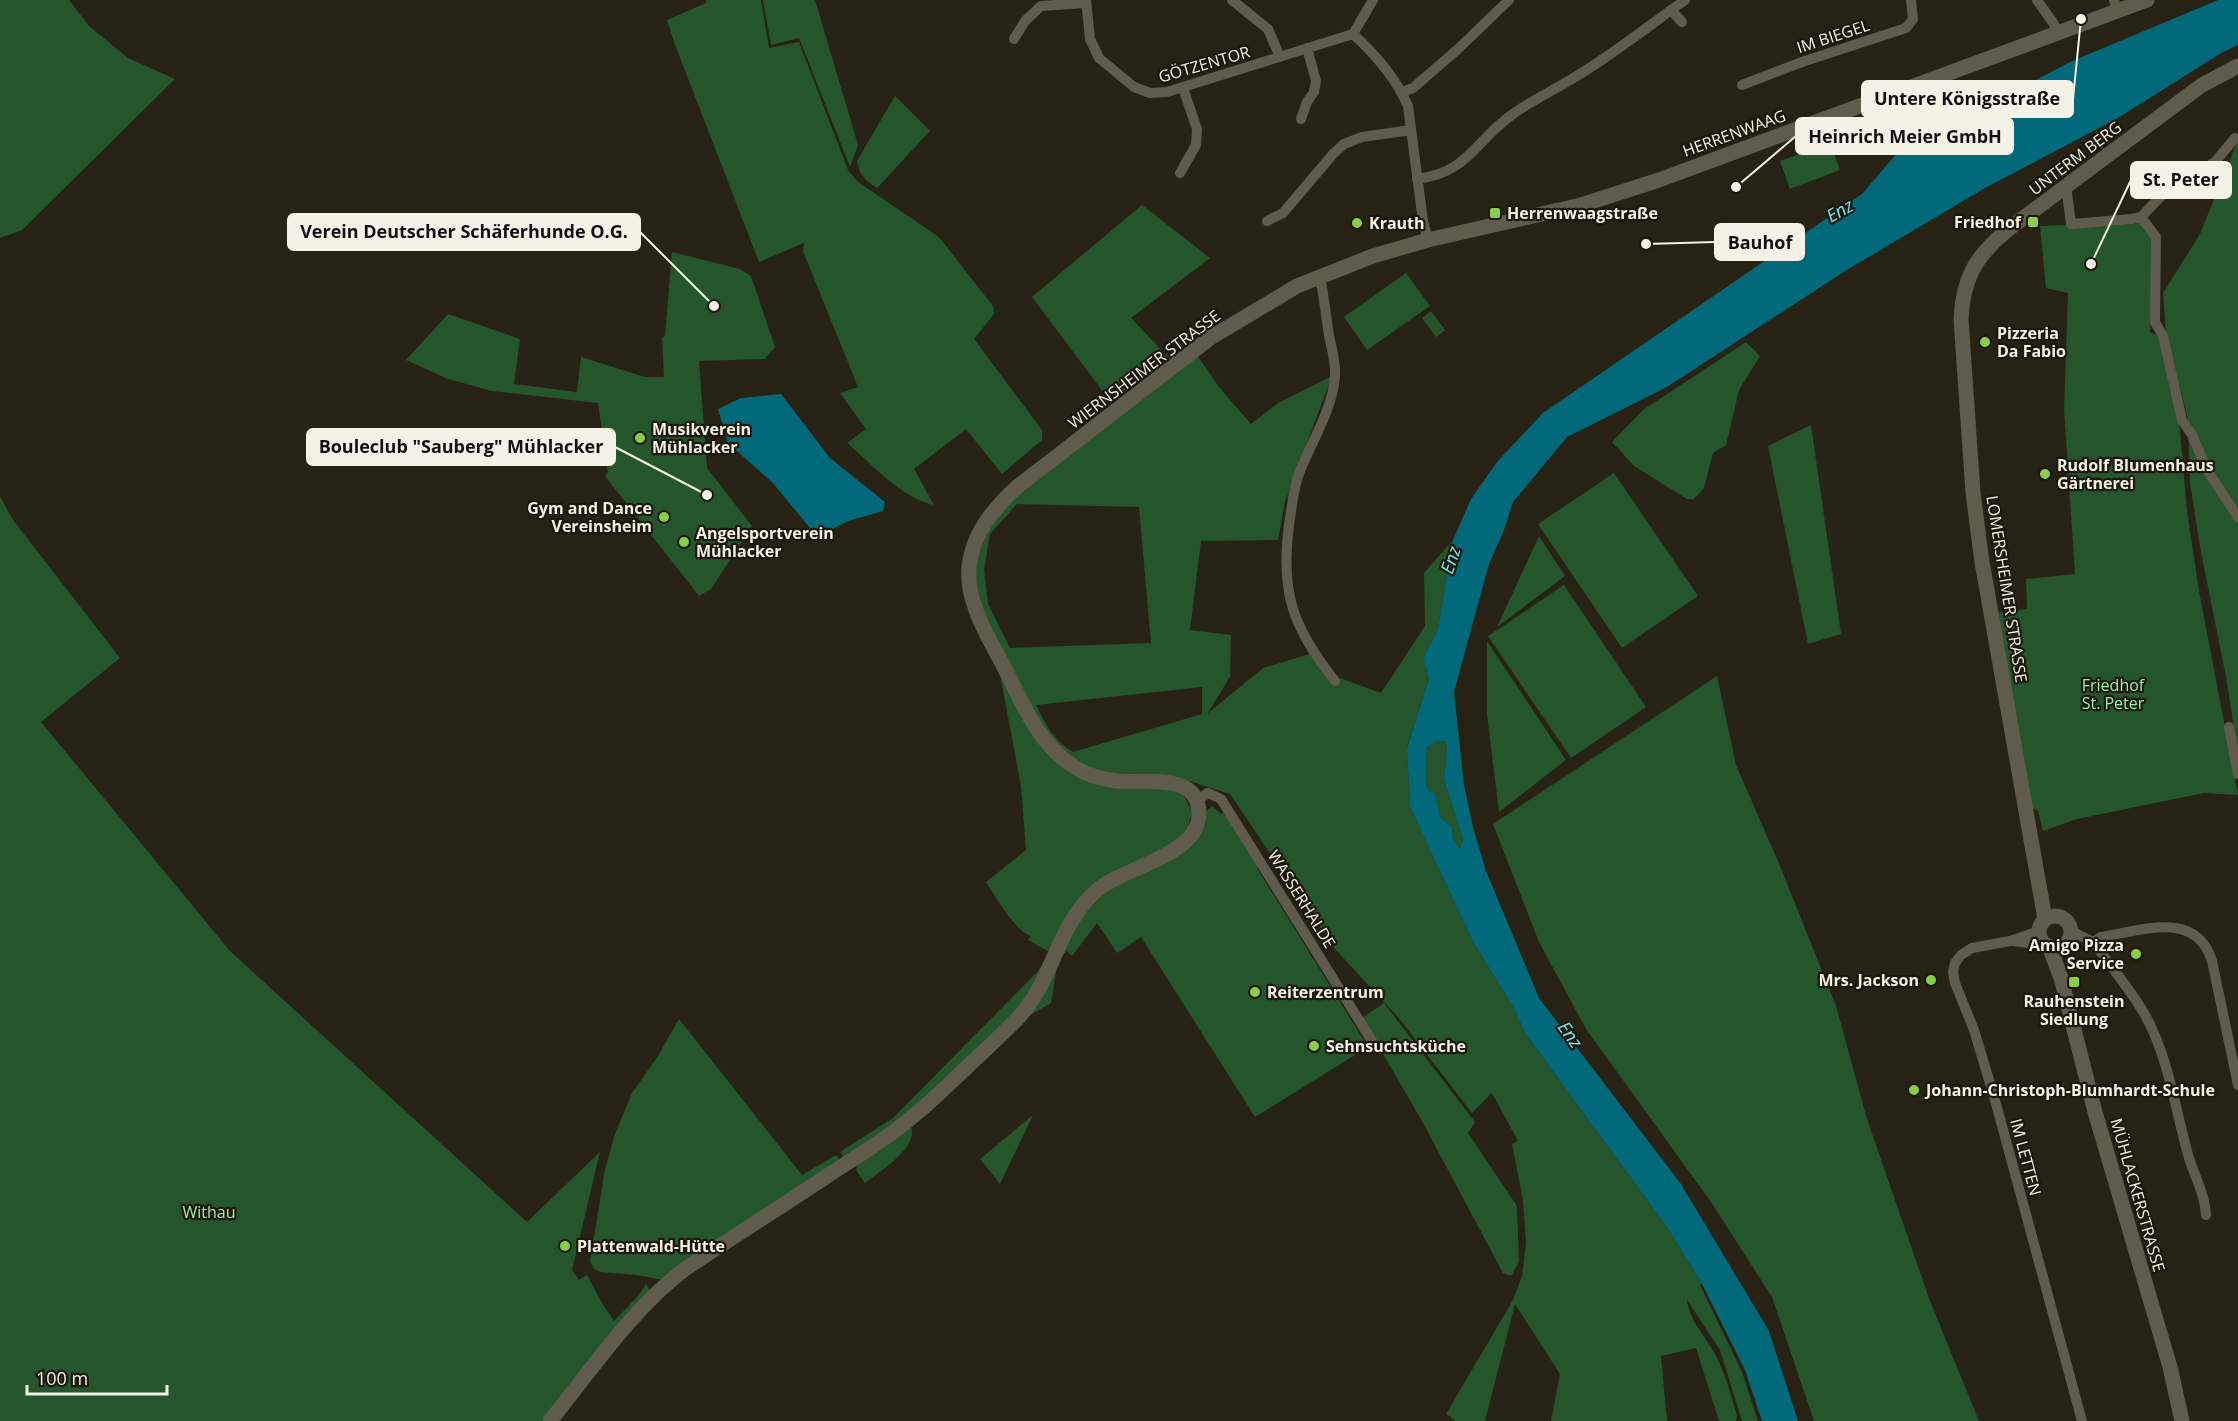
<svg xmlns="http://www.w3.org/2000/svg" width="2238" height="1421" viewBox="0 0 2238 1421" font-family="'Open Sans',sans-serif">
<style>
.green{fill:#25552d;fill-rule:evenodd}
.water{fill:#016979;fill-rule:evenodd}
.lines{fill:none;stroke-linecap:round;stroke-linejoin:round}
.street{stroke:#605b4a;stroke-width:10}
.secondary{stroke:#605b4a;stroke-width:15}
.poi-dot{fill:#8ace48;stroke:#1d180a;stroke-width:2}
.labels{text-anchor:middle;stroke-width:4.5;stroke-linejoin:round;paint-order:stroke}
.street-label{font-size:16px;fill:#f4f1e7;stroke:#1d180a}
.poi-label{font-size:16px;font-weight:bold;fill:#f4f1e7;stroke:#1d180a;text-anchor:start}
.park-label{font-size:16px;fill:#9af2a6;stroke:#1d180a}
.water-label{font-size:18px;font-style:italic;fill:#74e5fc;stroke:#1d180a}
.leader{fill:none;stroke:#f4f1e7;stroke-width:2}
.callout-dot{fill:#f4f1e7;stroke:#1d180a;stroke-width:2}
.callout{fill:#f4f1e7;stroke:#f4f1e7;stroke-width:2}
.callout-label{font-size:18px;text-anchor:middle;font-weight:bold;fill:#111}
</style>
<rect width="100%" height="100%" fill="#272213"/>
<g class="green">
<path d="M 0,0 L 69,0 L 89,26 L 128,58 L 175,79 L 22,230 L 0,238 Z"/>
<path d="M 706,0 L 761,0 L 769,48 L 799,42 L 848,170 L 858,182 L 939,237 L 993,306 L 994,314 L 974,339 L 1042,430 L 1042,440 L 1002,474 L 966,429 L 914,469 L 934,505 C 900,497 873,465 847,443 L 866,429 L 840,393 L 858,387 L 803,251 L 804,243 L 759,262 L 674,42 L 667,20 L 706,3 Z"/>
<path d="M 763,0 L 815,0 L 858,145 L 850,167 L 799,38 L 771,45 Z"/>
<path d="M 895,96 L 930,131 L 877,188 C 866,181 859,175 857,161 Z"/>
<path d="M 2238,140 L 2238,753 L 2226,677 L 2200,547 L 2190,483 L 2188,419 L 2166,334 L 2163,293 L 2200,234 Z"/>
<path d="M 1830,143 L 1840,170 L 1790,189 L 1780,161 Z"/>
<path d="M 1142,205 L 1210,258 L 1131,318 L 1169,358 L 1110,401 L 1032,297 Z"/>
<path d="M 2142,220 L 2155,237 L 2150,332 L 2161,337 L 2179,420 L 2187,511 L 2199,591 L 2238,795 L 2204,793 L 2077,819 L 2043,831 L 2038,811 L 2029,806 L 1996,613 L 2027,609 L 2026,579 L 2075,574 L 2064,410 L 2068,293 L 2046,288 L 2040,226 L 2064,225 L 2074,228 L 2135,224 Z"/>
<path d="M 672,252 L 740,269 L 751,276 L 775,347 L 765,359 L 699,361 L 707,468 L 752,526 L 711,589 L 699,596 L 605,476 L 608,472 L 598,403 L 492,391 L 448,379 L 406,360 L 448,314 L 520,339 L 514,384 L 577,392 L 581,357 L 645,377 L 664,377 L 662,337 L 665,336 Z"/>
<path d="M 1406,273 L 1430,306 L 1367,350 L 1344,317 Z"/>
<path d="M 1431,311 L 1445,330 L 1436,337 L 1422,318 Z"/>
<path d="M 1746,342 L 1760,356 L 1739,390 L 1726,445 L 1713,453 L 1704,488 L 1694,499 L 1687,499 L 1634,466 L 1612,442 L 1643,410 Z"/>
<path d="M 1197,355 L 1219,387 L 1251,424 L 1278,403 L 1332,376 L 1285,502 L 1278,540 L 1201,541 L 1190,630 L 1231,635 L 1230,677 L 1207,714 L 1263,668 L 1316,652 L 1334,676 L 1381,693 L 1425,626 L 1424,573 L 1453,540 L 1438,628 L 1423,658 L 1429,679 L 1407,747 L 1410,807 L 1473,942 L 1514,1008 L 1525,1033 L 1669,1230 L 1702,1284 L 1700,1285 L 1742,1372 L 1758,1421 L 1742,1421 L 1720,1350 L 1687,1300 C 1689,1322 1710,1341 1719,1362 C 1727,1379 1731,1397 1737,1415 L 1736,1421 L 1719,1421 L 1696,1348 L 1661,1356 L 1667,1421 L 1551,1421 L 1560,1374 L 1515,1304 L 1485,1421 L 1456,1421 L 1446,1414 L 1513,1300 L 1522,1276 L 1526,1243 L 1523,1200 L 1512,1144 L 1518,1141 L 1492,1093 L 1472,1113 L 1398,1017 L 1334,948 L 1230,794 L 1183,779 L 1119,777 L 1090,770 L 1058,749 L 1035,718 L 982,613 L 974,575 L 980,544 L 1001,509 ZM 1017,504 L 1139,507 L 1151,643 L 1010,648 L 988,604 L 984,570 L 990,534 ZM 1202,687 L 1202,714 L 1073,752 C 1054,741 1045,724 1036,705 Z"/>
<path d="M 1811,425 L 1841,634 L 1808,644 L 1768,446 Z"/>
<path d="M 1614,473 L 1698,596 L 1622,648 L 1538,524 Z"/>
<path d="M 0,496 L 13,520 L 120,658 L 41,722 L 230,951 L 527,1222 L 600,1152 L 572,1270 L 579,1280 L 587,1275 L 602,1303 L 614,1321 L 638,1296 L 646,1284 L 651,1292 L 545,1421 L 0,1421 Z"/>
<path d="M 1539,536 L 1565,576 L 1497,627 Z"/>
<path d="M 1564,585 L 1646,707 L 1571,758 L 1488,636 Z"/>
<path d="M 1487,641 L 1566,760 L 1499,812 L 1487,714 Z"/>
<path d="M 998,664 L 1066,766 L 1161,786 L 1183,794 L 1192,812 L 1188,827 L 1175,843 L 1104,879 L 1025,1004 L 937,1089 L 845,1159 L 840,1152 L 893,1118 L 1038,971 L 1051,953 L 1028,940 L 1031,936 C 1014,930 996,897 986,882 L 1026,850 L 1021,786 Z"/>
<path d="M 1717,676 L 1736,765 L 1780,866 L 1836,1006 L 1867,1119 L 1930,1301 L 1979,1421 L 1814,1421 L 1772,1297 L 1711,1202 L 1586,1029 L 1539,942 L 1493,824 Z"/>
<path d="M 1436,741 L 1445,741 L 1447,746 L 1444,779 L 1463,840 L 1460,848 L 1453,839 L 1452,826 L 1441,818 L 1434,793 L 1429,791 L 1426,784 L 1426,749 Z"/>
<path d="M 1212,806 L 1221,814 L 1226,811 L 1261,865 L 1257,868 L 1368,1047 L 1255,1117 L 1141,937 L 1117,953 L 1097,923 L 1072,956 L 1067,951 L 1062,956 C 1062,953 1062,949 1063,946 C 1064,940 1095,897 1100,893 C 1122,874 1218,850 1205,812 Z"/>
<path d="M 1057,966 L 1051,1003 L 1020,1021 Z"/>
<path d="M 1384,1003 L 1475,1122 L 1468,1133 L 1517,1206 L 1519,1262 L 1511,1276 L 1503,1273 L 1422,1121 L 1362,1018 Z"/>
<path d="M 679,1019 L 802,1175 L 836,1155 L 841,1161 L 663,1280 L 637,1275 L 600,1272 L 594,1269 L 590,1262 L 605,1169 L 615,1134 L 632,1093 L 658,1056 Z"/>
<path d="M 1033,1115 L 1000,1184 L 980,1159 Z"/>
<path d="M 910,1124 C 922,1146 880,1171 865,1183 L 856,1170 L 858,1163 Z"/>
</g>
<g class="water">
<path d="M 2218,0 L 2238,0 L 2238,45 L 2221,53 L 2118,118 L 1985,188 L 1845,271 L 1667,387 L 1567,437 L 1513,502 L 1504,530 L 1489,564 L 1454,692 L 1464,785 L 1473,827 L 1486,871 L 1539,998 L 1681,1184 L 1769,1331 L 1798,1421 L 1762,1421 L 1745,1370 L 1702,1284 L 1669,1230 L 1525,1033 L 1514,1008 L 1473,942 L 1410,807 L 1407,748 L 1429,679 L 1423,658 L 1438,628 L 1453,540 L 1471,499 L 1497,462 L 1543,413 L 1862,194 L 1898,152 L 2070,62 ZM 1436,741 L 1445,741 L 1447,746 L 1444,779 L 1463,840 L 1460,848 L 1453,839 L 1452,826 L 1441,818 L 1434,792 L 1429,791 L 1426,784 L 1426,749 Z"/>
<path d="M 781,394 L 830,458 L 885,502 L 883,511 L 848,521 L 829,531 L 810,528 L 772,482 L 728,443 L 718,409 L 741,398 Z"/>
</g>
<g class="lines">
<g class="street">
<path d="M 1086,0 L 1090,39 L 1099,58 L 1134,87 L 1150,93 L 1167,92 L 1353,34"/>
<path d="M 1232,0 L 1268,29 L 1280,57"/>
<path d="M 2037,0 L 2054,24 L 2058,34"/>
<path d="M 2114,0 L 2118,12"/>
<path d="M 1671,10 L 1682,22"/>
<path d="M 1353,34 C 1376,55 1396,78 1408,106 L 1423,221 L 1428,240"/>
<path d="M 1353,34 L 1373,0"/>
<path d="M 1014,39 L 1025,21 L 1041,6 L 1085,3"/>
<path d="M 1742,85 L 1802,62 L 1906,28 L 1913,19 L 1911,0"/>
<path d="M 1402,92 L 1413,88 L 1458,49 L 1509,0"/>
<path d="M 1301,119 L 1307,102 L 1314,92 L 1316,81 L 1307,48"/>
<path d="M 1180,173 L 1196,145 L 1197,129 L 1183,88"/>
<path d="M 1417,179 C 1470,172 1475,140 1513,114 C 1534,99 1558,88 1580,74 C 1616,52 1650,25 1685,0"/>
<path d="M 2066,186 L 2071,224 L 2132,219 L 2141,217 L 2163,194 L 2215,162 L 2235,138"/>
<path d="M 2141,217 L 2156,237 L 2155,322 L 2163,336 L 2182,420 L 2192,435 L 2207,470 L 2238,517"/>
<path d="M 1267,221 L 1283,213 L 1333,154 L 1344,144 L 1362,137 L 1411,130"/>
<path d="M 1320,277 C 1324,296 1326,316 1329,336 C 1332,349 1336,363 1335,377 C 1332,410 1312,441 1300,471 C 1293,488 1292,507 1289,525 C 1280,593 1293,628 1335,681"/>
<path d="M 2229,727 L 2238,774"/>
<path d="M 1196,801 L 1208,793 L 1221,799 L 1372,1041"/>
<path d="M 2039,931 L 2010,941 L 1972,948 L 1961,955 L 1955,963 L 1953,972 L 1955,983 L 1974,1030 L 1995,1100 L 2082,1421"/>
<path d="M 2071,931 L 2093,942 L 2101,937 C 2141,931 2196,909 2212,961 L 2238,1085"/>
<path d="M 2013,941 L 2028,943 L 2042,940"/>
<path d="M 2093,942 C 2110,965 2129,988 2144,1013 C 2169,1057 2175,1110 2189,1158 C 2195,1177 2205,1195 2206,1215"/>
</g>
<g class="secondary">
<circle cx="2055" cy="932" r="16"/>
<path d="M 2045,919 L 1982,562 L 1973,493 L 1961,319 C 1963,279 1975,257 2006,231 L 2202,85 L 2238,66"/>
<path d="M 2049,946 L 2061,978 L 2095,1112 L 2170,1367 L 2182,1421"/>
<path d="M 550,1421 C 591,1370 633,1308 685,1269 C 734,1236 784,1205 833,1172 C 860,1155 887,1138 911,1118 C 931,1102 949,1084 968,1066 C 985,1050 1003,1034 1019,1017 C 1053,980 1057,926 1095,892 C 1122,867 1199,856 1199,814 C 1199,771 1144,784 1117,781 C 1101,779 1086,775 1073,766 C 1038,744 1021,700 1003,665 C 993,646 981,627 975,607 C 970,594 968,580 969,566 C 973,533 993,509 1017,487 L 1210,338 L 1297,286 L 1373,256 L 1428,240 L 1581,205 L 1659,180 L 2147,0"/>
</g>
</g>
<g class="poi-dot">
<rect x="1489" y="207" width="12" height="12" rx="3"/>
<rect x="2027" y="216" width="12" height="12" rx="3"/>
<circle cx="1357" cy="223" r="6"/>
<circle cx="1985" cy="342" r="6"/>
<circle cx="640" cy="438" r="6"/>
<circle cx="2045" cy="474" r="6"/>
<circle cx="664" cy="517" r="6"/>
<circle cx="684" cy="542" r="6"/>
<circle cx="2136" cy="954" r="6"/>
<circle cx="1931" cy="980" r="6"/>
<rect x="2068" y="976" width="12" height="12" rx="3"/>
<circle cx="1255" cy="992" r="6"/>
<circle cx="1314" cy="1046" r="6"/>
<circle cx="1914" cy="1090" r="6"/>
<circle cx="565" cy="1246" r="6"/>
</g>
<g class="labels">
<g class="street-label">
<text transform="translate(1833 36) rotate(-18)" y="6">IM BIEGEL</text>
<text transform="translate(1204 64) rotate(-16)" y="6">GÖTZENTOR</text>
<text transform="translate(1734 133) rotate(-20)" y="6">HERRENWAAG</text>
<text transform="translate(2075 158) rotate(-37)" y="6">UNTERM BERG</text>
<text transform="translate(1144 369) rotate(-37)" y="6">WIERNSHEIMER STRASSE</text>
<text transform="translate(2007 589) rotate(81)" y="6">LOMERSHEIMER STRASSE</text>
<text transform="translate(1302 899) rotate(58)" y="6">WASSERHALDE</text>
<text transform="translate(2026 1157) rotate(75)" y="6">IM LETTEN</text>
<text transform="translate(2138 1195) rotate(74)" y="6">MÜHLACKERSTRASSE</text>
</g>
<g class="poi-label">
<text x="1507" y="219">Herrenwaagstraße</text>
<text x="2021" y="228" text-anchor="end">Friedhof</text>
<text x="1369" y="229">Krauth</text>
<text x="1997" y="339">Pizzeria<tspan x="1997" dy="18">Da Fabio</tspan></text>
<text x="652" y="435">Musikverein<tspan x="652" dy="18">Mühlacker</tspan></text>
<text x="2057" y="471">Rudolf Blumenhaus<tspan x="2057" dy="18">Gärtnerei</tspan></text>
<text x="652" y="514" text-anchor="end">Gym and Dance<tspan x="652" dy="18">Vereinsheim</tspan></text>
<text x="696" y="539">Angelsportverein<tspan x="696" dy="18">Mühlacker</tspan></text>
<text x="2124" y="951" text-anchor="end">Amigo Pizza<tspan x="2124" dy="18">Service</tspan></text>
<text x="1919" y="986" text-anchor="end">Mrs. Jackson</text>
<text x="1267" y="998">Reiterzentrum</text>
<text x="2074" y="1007" text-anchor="middle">Rauhenstein<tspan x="2074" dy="18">Siedlung</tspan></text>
<text x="1326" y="1052">Sehnsuchtsküche</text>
<text x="1926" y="1096">Johann-Christoph-Blumhardt-Schule</text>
<text x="577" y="1252">Plattenwald-Hütte</text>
</g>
<g class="park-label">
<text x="2113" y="691">Friedhof<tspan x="2113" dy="18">St. Peter</tspan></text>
<text x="209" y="1218">Withau</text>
</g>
<g class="water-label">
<text transform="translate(1840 211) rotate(-30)" y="6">Enz</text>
<text transform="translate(1451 560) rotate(-71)" y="6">Enz</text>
<text transform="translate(1570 1035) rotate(54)" y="6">Enz</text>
</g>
</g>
<path class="leader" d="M2081 19L2073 99M1736 187L1796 136M2091 264L2131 180M714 306L640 232M1646 244L1715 242M707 495L615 447"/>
<g class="callout-dot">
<circle cx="2081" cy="19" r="6"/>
<circle cx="1736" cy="187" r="6"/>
<circle cx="2091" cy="264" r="6"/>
<circle cx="714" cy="306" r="6"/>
<circle cx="1646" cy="244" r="6"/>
<circle cx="707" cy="495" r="6"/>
</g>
<g class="callout">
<rect x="1862" y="81" width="211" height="36" rx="6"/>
<rect x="1796" y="118" width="217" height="36" rx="6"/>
<rect x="2131" y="162" width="100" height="36" rx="6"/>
<rect x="288" y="214" width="352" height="36" rx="6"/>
<rect x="1715" y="224" width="89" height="36" rx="6"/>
<rect x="307" y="429" width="308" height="36" rx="6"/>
</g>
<g class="callout-label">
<text x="1967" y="105">Untere Königsstraße</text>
<text x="1905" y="143">Heinrich Meier GmbH</text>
<text x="2181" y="186">St. Peter</text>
<text x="464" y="238">Verein Deutscher Schäferhunde O.G.</text>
<text x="1760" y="249">Bauhof</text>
<text x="461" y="453">Bouleclub "Sauberg" Mühlacker</text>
</g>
<path d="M27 1385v9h140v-9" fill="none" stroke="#f4f1e7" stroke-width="3"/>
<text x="36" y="1385" font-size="18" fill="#f4f1e7" stroke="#1d180a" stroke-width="4.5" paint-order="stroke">100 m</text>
</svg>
